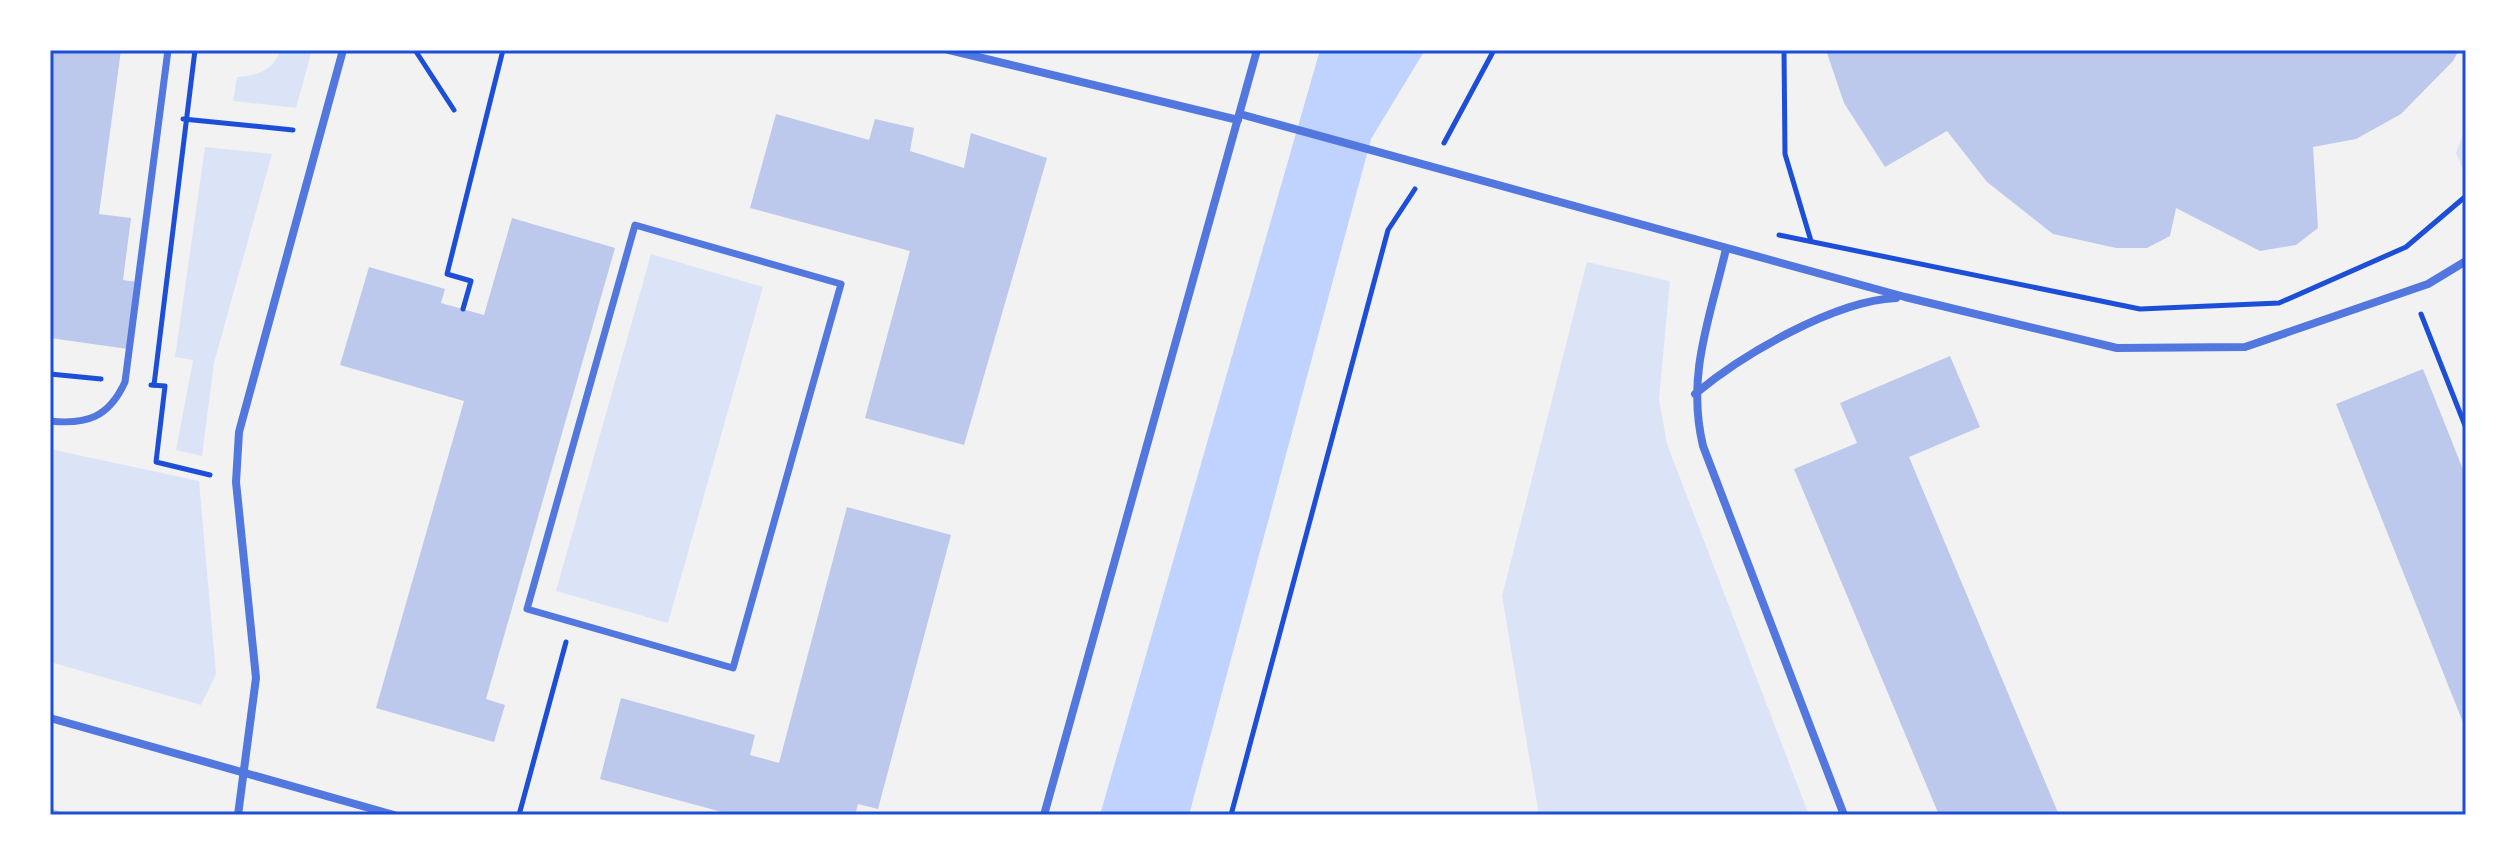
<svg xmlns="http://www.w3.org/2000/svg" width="2516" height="865" viewBox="0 0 2516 865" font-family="'Source Serif 4',serif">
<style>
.green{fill:#dbe4f7}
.water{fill:#bfd3fe}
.building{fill:#bdc9ec}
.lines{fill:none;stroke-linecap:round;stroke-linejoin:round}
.path{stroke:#1d4ed8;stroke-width:5}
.pedestrian{stroke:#5277de;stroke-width:7}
.minor{stroke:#5277de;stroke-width:8}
.neatline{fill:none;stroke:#1d4ed8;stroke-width:3}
</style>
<rect width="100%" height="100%" fill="#f2f2f2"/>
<g class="green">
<path d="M 280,50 L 312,50 L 296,108 L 233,101 L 237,77 C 256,76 275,70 280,50 Z"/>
<path d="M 2466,126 L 2466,177 L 2456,153 Z"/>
<path d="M 205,147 L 272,154 L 214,363 L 202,456 L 176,450 L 193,360 L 175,357 Z"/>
<path d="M 651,254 L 763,287 L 668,623 L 556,591 Z"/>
<path d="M 1587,262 L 1670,281 L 1659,399 L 1667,444 L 1809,815 L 1539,815 L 1502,596 Z"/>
<path d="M 50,449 L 199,481 L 216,674 L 201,705 L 50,662 Z"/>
</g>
<path class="water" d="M 1320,50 L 1425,50 L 1371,139 L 1189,815 L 1100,815 Z"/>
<g class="building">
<path d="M 50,50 L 121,50 L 99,214 L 131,218 L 123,280 L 137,282 L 128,349 L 50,338 Z"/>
<path d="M 1826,50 L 2459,50 L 2453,61 L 2401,114 L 2356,139 L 2313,147 L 2318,228 L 2296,245 L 2260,251 L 2176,208 L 2170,236 L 2147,248 L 2116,248 L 2053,234 L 1987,182 L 1947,131 L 1885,167 L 1844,103 Z"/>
<path d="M 776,114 L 869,140 L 875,119 L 914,128 L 910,151 L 964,168 L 971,133 L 1047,158 L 964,445 L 865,418 L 910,251 L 750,208 Z"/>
<path d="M 512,218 L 615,248 L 486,699 L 505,705 L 494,742 L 376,708 L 464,401 L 340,365 L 369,267 L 445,289 L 441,303 L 484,315 Z"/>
<path d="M 1950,356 L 1980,427 L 1909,457 L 2059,815 L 1939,815 L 1794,469 L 1857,443 L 1840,403 Z"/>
<path d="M 2423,369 L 2466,477 L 2466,730 L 2336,404 Z"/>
<path d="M 847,507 L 951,535 L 878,809 L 858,804 L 855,815 L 733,815 L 600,779 L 621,698 L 755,735 L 750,755 L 779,763 Z"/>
<path d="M 50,808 L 69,815 L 50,815 Z"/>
</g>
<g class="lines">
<g class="path">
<path d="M 415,50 L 454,110"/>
<path d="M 1784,50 L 1785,154 L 1811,241"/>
<path d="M 183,119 L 293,130"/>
<path d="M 1444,143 L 1494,50"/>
<path d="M 1779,235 L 2140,309 L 2279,303 L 2406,247 L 2466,196"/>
<path d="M 463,309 L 471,281 L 447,274 L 503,50"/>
<path d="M 2421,314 L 2466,428"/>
<path d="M 50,374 L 101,379"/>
<path d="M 151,385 L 165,386 L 156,462 L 210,475"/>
<path d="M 154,385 L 195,50"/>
<path d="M 519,815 L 566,642"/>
<path d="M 1231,815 L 1388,230 L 1415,189"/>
</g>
<g class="pedestrian">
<path d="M 635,225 L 841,284 L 733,668 L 527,609 Z"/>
<path d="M 50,421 C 87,425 109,417 125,382 L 168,50"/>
</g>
<g class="minor">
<path d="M 949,50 L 1238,120"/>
<path d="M 1240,114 L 1905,297 L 2117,348 L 2245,347 L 2428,284 L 2466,261"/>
<path d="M 1726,249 C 1710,318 1686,375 1703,446 L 1844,815"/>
<path d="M 1695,394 C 1743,354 1834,301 1896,298"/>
<path d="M 50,718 L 394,815"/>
<path d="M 238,815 L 256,678 L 236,482 L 239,432 L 343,50"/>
<path d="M 1044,815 L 1257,50"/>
</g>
</g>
<rect width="2516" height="865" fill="none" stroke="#ffffff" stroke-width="104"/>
<rect x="52" y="52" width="2412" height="761" class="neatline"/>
</svg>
